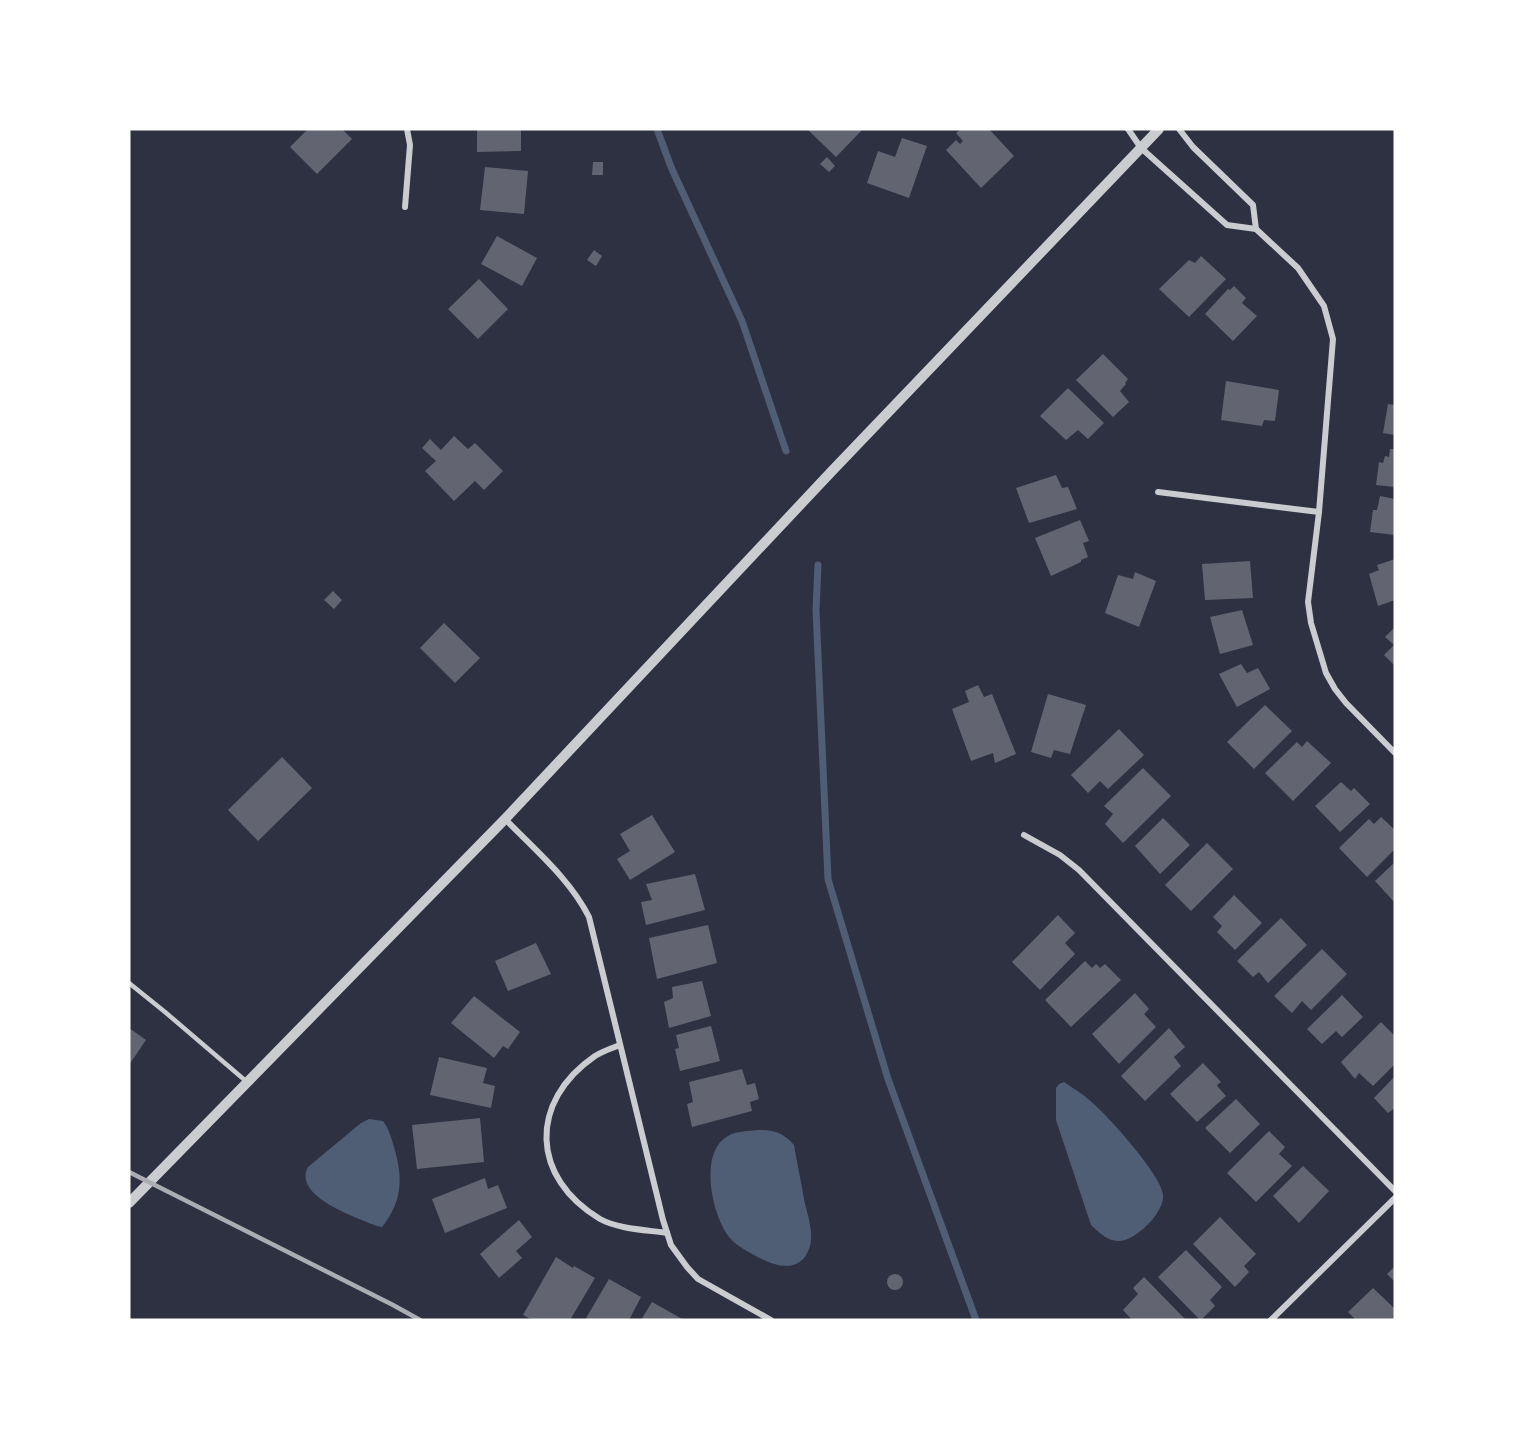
<svg xmlns="http://www.w3.org/2000/svg" width="1524" height="1449" viewBox="0 0 1524 1449" font-family="'Golos Text',sans-serif">
<style>
.water{fill:#4f5d75}
.lines{fill:none;stroke-linecap:round;stroke-linejoin:round}
.stream{stroke:#4f5d75;stroke-width:7}
.building{fill:#626471}
.service{stroke:#caccd0;stroke-width:4.5}
.minor{stroke:#caccd0;stroke-width:6}
.tertiary{stroke:#caccd0;stroke-width:10}
.rail{stroke:#abadb3;stroke-width:4.5}
</style>
<rect width="100%" height="100%" fill="#2d3142"/>
<g class="water">
<path d="M 1064,1082 C 1076,1090 1087,1097 1097,1107 C 1112,1121 1162,1176 1163,1195 C 1165,1212 1135,1242 1118,1241 C 1107,1241 1099,1232 1091,1225 L 1056,1120 L 1056,1088 L 1059,1084 Z"/>
<path d="M 369,1119 L 383,1121 C 389,1129 391,1137 394,1147 C 403,1177 403,1201 382,1227 L 377,1226 C 357,1218 292,1196 308,1167 L 361,1123 Z"/>
<path d="M 759,1130 C 776,1130 783,1133 794,1145 C 797,1163 801,1181 804,1199 C 807,1214 815,1234 809,1249 C 798,1279 765,1262 747,1251 C 740,1247 733,1242 729,1237 C 712,1215 698,1152 728,1136 C 736,1131 750,1131 759,1130 Z"/>
</g>
<g class="lines">
<g class="stream">
<path d="M 657,129 L 671,167 L 742,321 L 786,451"/>
<path d="M 818,565 L 816,610 L 828,879 L 888,1079 L 976,1320"/>
</g>
</g>
<g class="building">
<path d="M 308,129 L 342,129 L 352,139 L 317,174 L 290,147 Z"/>
<path d="M 477,129 L 521,129 L 521,151 L 477,152 Z"/>
<path d="M 807,129 L 863,129 L 836,157 Z"/>
<path d="M 961,129 L 989,129 L 1014,156 L 981,188 L 946,150 L 956,140 L 960,144 L 963,141 L 956,133 Z"/>
<path d="M 902,138 L 927,146 L 909,198 L 867,183 L 878,151 L 895,157 Z"/>
<path d="M 827,157 L 835,166 L 829,172 L 820,164 Z"/>
<path d="M 593,162 L 603,162 L 603,175 L 592,175 Z"/>
<path d="M 485,167 L 528,171 L 524,214 L 480,210 Z"/>
<path d="M 497,236 L 537,258 L 522,286 L 481,264 Z"/>
<path d="M 594,250 L 602,256 L 596,266 L 587,260 Z"/>
<path d="M 1201,256 L 1226,279 L 1189,317 L 1159,289 L 1189,260 L 1195,263 Z"/>
<path d="M 479,279 L 508,309 L 478,339 L 448,309 Z"/>
<path d="M 1234,286 L 1246,298 L 1242,303 L 1257,316 L 1233,341 L 1205,314 L 1228,289 L 1230,290 Z"/>
<path d="M 1103,354 L 1128,379 L 1125,383 L 1126,384 L 1120,391 L 1129,402 L 1113,417 L 1076,380 Z"/>
<path d="M 1226,381 L 1279,390 L 1275,421 L 1264,420 L 1262,426 L 1221,420 Z"/>
<path d="M 1068,388 L 1104,423 L 1088,439 L 1078,430 L 1066,440 L 1040,416 Z"/>
<path d="M 1388,404 L 1395,405 L 1395,435 L 1383,433 Z"/>
<path d="M 454,436 L 468,449 L 475,443 L 503,471 L 484,490 L 475,481 L 454,501 L 425,471 L 436,461 L 422,448 L 430,439 L 441,450 Z"/>
<path d="M 1390,449 L 1395,449 L 1395,487 L 1376,485 L 1379,462 L 1383,463 L 1385,456 L 1389,457 Z"/>
<path d="M 1056,475 L 1062,488 L 1068,487 L 1077,509 L 1029,523 L 1016,488 Z"/>
<path d="M 1380,496 L 1395,499 L 1395,535 L 1370,532 L 1373,510 L 1377,510 Z"/>
<path d="M 1080,520 L 1089,541 L 1083,543 L 1088,557 L 1081,560 L 1081,562 L 1051,576 L 1035,538 Z"/>
<path d="M 1395,559 L 1395,600 L 1378,606 L 1369,574 L 1379,570 L 1377,565 Z"/>
<path d="M 1250,561 L 1253,598 L 1205,600 L 1202,564 Z"/>
<path d="M 1135,572 L 1156,581 L 1139,627 L 1105,613 L 1118,575 L 1133,579 Z"/>
<path d="M 333,591 L 342,600 L 334,609 L 324,600 Z"/>
<path d="M 1242,610 L 1253,645 L 1220,654 L 1210,617 Z"/>
<path d="M 444,623 L 480,658 L 455,683 L 420,648 Z"/>
<path d="M 1395,627 L 1395,666 L 1384,655 L 1394,645 L 1385,637 Z"/>
<path d="M 1241,664 L 1247,673 L 1258,668 L 1270,689 L 1237,707 L 1219,674 Z"/>
<path d="M 978,685 L 984,697 L 992,694 L 1016,754 L 995,763 L 993,753 L 971,761 L 952,709 L 969,702 L 965,691 Z"/>
<path d="M 1048,694 L 1086,705 L 1070,754 L 1054,750 L 1051,758 L 1031,752 Z"/>
<path d="M 1265,705 L 1292,731 L 1254,769 L 1227,742 Z"/>
<path d="M 1119,729 L 1144,755 L 1108,789 L 1100,781 L 1088,793 L 1071,775 Z"/>
<path d="M 1307,741 L 1331,763 L 1293,801 L 1265,773 L 1297,742 L 1302,747 Z"/>
<path d="M 282,757 L 312,788 L 258,841 L 228,810 Z"/>
<path d="M 1143,768 L 1171,796 L 1123,843 L 1105,824 L 1113,814 L 1104,806 Z"/>
<path d="M 1341,782 L 1351,791 L 1354,788 L 1370,804 L 1340,832 L 1315,806 Z"/>
<path d="M 652,815 L 675,852 L 630,880 L 617,859 L 630,851 L 620,834 Z"/>
<path d="M 1381,817 L 1395,830 L 1395,849 L 1367,877 L 1339,848 L 1369,819 L 1374,824 Z"/>
<path d="M 1163,818 L 1190,845 L 1160,874 L 1135,846 Z"/>
<path d="M 1207,843 L 1233,869 L 1191,911 L 1165,885 Z"/>
<path d="M 1395,862 L 1395,903 L 1375,881 Z"/>
<path d="M 695,874 L 705,910 L 646,925 L 641,902 L 652,900 L 646,884 Z"/>
<path d="M 1234,895 L 1262,923 L 1235,950 L 1217,932 L 1222,926 L 1213,917 Z"/>
<path d="M 1058,915 L 1075,933 L 1065,943 L 1075,954 L 1040,990 L 1012,962 Z"/>
<path d="M 1281,918 L 1307,945 L 1268,983 L 1259,972 L 1253,977 L 1237,961 Z"/>
<path d="M 708,925 L 717,963 L 657,979 L 649,938 Z"/>
<path d="M 536,943 L 551,974 L 508,991 L 495,961 Z"/>
<path d="M 1322,949 L 1347,974 L 1311,1010 L 1302,1001 L 1292,1013 L 1274,996 Z"/>
<path d="M 1085,961 L 1092,968 L 1096,964 L 1100,968 L 1105,964 L 1121,980 L 1071,1027 L 1045,1000 Z"/>
<path d="M 702,981 L 711,1016 L 669,1028 L 664,1002 L 673,998 L 672,987 Z"/>
<path d="M 1135,993 L 1149,1009 L 1144,1014 L 1156,1027 L 1119,1064 L 1092,1034 Z"/>
<path d="M 1342,995 L 1363,1017 L 1342,1037 L 1336,1031 L 1322,1044 L 1307,1029 Z"/>
<path d="M 474,996 L 520,1032 L 508,1049 L 503,1046 L 494,1058 L 451,1023 Z"/>
<path d="M 1381,1022 L 1395,1036 L 1395,1064 L 1373,1086 L 1359,1073 L 1355,1079 L 1341,1062 Z"/>
<path d="M 711,1026 L 720,1061 L 680,1071 L 675,1049 L 679,1048 L 676,1035 Z"/>
<path d="M 129,1028 L 146,1040 L 129,1065 Z"/>
<path d="M 1169,1028 L 1185,1047 L 1174,1057 L 1181,1066 L 1145,1101 L 1121,1076 Z"/>
<path d="M 439,1057 L 487,1068 L 483,1083 L 495,1086 L 491,1108 L 430,1095 Z"/>
<path d="M 1203,1063 L 1221,1082 L 1217,1085 L 1218,1087 L 1226,1096 L 1197,1122 L 1170,1094 Z"/>
<path d="M 742,1069 L 747,1085 L 755,1083 L 759,1099 L 750,1102 L 752,1111 L 692,1127 L 687,1104 L 693,1102 L 689,1082 Z"/>
<path d="M 1395,1076 L 1395,1108 L 1388,1113 L 1374,1098 Z"/>
<path d="M 1236,1099 L 1260,1124 L 1230,1153 L 1205,1128 Z"/>
<path d="M 480,1118 L 484,1162 L 417,1169 L 412,1125 Z"/>
<path d="M 1269,1131 L 1285,1147 L 1279,1154 L 1292,1166 L 1256,1202 L 1227,1173 Z"/>
<path d="M 1303,1166 L 1329,1191 L 1299,1223 L 1273,1196 Z"/>
<path d="M 485,1178 L 488,1189 L 498,1185 L 507,1208 L 445,1233 L 432,1199 Z"/>
<path d="M 1220,1217 L 1256,1254 L 1244,1266 L 1249,1272 L 1235,1287 L 1193,1244 Z"/>
<path d="M 519,1220 L 532,1237 L 516,1251 L 522,1258 L 499,1278 L 480,1254 Z"/>
<path d="M 1186,1250 L 1222,1287 L 1210,1300 L 1215,1306 L 1201,1320 L 1200,1320 L 1158,1277 Z"/>
<path d="M 556,1257 L 573,1268 L 574,1266 L 595,1278 L 570,1320 L 532,1320 L 523,1315 Z"/>
<path d="M 1395,1266 L 1395,1282 L 1387,1274 Z"/>
<circle cx="895" cy="1282" r="8"/>
<path d="M 1144,1277 L 1186,1320 L 1132,1320 L 1123,1310 L 1138,1294 L 1133,1288 Z"/>
<path d="M 609,1279 L 641,1297 L 629,1320 L 585,1320 Z"/>
<path d="M 1373,1288 L 1395,1309 L 1395,1320 L 1356,1320 L 1348,1312 Z"/>
<path d="M 652,1302 L 684,1320 L 641,1320 Z"/>
</g>
<g class="lines">
<path class="service" d="M 129,983 L 165,1012 L 247,1082"/>
<g class="minor">
<path d="M 1128,129 L 1141,148 L 1227,225 L 1256,229 L 1298,268 L 1324,306 L 1333,339 L 1319,512 L 1308,602 L 1311,623 L 1326,673 L 1335,689 L 1346,703 L 1395,753"/>
<path d="M 1179,129 L 1193,147 L 1253,205 L 1256,229"/>
<path d="M 405,207 L 410,145 L 407,129"/>
<path d="M 1158,492 L 1319,512"/>
<path d="M 505,819 C 534,849 570,879 589,917 L 663,1220 L 671,1245 L 687,1267 L 698,1279 L 771,1320"/>
<path d="M 1024,835 L 1060,855 L 1079,870 L 1395,1191"/>
<path d="M 620,1045 C 612,1048 603,1051 595,1056 C 528,1102 531,1178 600,1219 C 618,1229 647,1230 667,1233"/>
<path d="M 1271,1320 L 1395,1198"/>
</g>
<path class="tertiary" d="M 129,1203 L 505,819 L 831,472 L 1159,129"/>
<path class="rail" d="M 129,1172 L 393,1305 L 420,1320"/>
</g>
<rect width="1524" height="1449" fill="none" stroke="#ffffff" stroke-width="261"/>
</svg>
